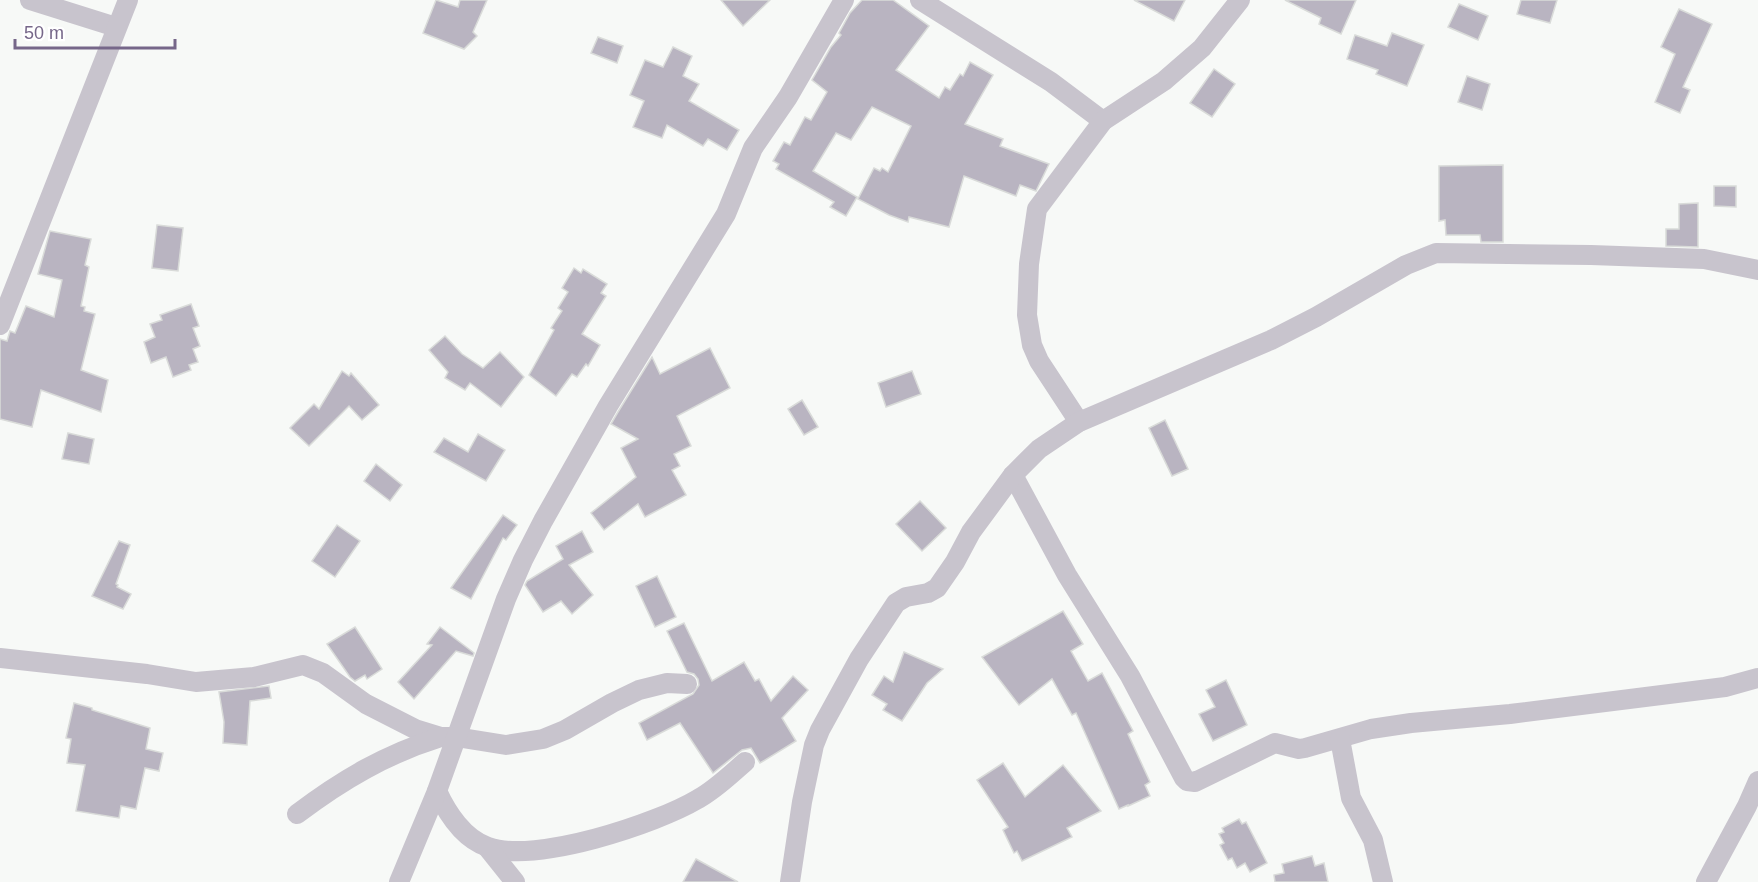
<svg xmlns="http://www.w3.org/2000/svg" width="1758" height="882" viewBox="0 0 1758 882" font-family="Arial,sans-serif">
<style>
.building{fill:#b9b4c1;stroke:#d9dbd9;stroke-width:1.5}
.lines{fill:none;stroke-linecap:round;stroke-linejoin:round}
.minor{stroke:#c8c4cd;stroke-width:20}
</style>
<rect width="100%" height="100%" fill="#f7f9f7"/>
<g class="building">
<path d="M 436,0 L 458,7 L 460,0 L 487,0 L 473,32 L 477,36 L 464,49 L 423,33 Z"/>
<path d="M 721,0 L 770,0 L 743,26 Z"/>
<path d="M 862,0 L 893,0 L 929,26 L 896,70 L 939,98 L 945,87 L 950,90 L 960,74 L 963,76 L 970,62 L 993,75 L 965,124 L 1003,139 L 1000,146 L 1049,164 L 1036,191 L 1020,185 L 1016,196 L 964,176 L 949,227 L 909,217 L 908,222 L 889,215 L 858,199 L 874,168 L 880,171 L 882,168 L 888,172 L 911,126 L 872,107 L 851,140 L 836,133 L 835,135 L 813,171 L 857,197 L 846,216 L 830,207 L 834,202 L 776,169 L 779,164 L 773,161 L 784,142 L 790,145 L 805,117 L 811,120 L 827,92 L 812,80 L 831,47 L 841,35 L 839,33 L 850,13 Z"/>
<path d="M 1134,0 L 1185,0 L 1174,21 Z"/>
<path d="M 1285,0 L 1356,0 L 1341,34 L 1319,24 L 1321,18 Z"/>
<path d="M 1521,0 L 1557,0 L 1550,23 L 1517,14 Z"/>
<path d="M 1459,4 L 1488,16 L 1478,40 L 1448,27 Z"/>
<path d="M 1679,9 L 1712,24 L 1683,87 L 1690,90 L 1680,113 L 1655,102 L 1675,54 L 1661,47 Z"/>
<path d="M 1392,33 L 1424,45 L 1407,86 L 1376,74 L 1378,70 L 1347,59 L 1355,35 L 1387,46 Z"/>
<path d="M 598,37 L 623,46 L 617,63 L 591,53 Z"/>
<path d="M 673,47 L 692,56 L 683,76 L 699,84 L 689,101 L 739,130 L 727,150 L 708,139 L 703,146 L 667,125 L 662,138 L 633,127 L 644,101 L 630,95 L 645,60 L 663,67 Z"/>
<path d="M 1214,69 L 1235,84 L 1212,117 L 1190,103 Z"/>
<path d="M 1467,76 L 1490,84 L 1482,110 L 1458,102 Z"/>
<path d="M 1503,165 L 1503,242 L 1481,242 L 1480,235 L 1446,235 L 1445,220 L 1439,221 L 1439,166 Z"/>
<path d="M 1714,186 L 1736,186 L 1736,207 L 1714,206 Z"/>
<path d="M 1698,203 L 1698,247 L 1666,246 L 1666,229 L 1679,229 L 1679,204 Z"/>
<path d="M 157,225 L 183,228 L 178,271 L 152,268 Z"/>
<path d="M 50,231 L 91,239 L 85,265 L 89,267 L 81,306 L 85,307 L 84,311 L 95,314 L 81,370 L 108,380 L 101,412 L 41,390 L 32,427 L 0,419 L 0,339 L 7,341 L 10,331 L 15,333 L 26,306 L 54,317 L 62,280 L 38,274 Z"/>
<path d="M 574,268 L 581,273 L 583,269 L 607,284 L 601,293 L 606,296 L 582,334 L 600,345 L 588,366 L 586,364 L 577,377 L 572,374 L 556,396 L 529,375 L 554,330 L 551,328 L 562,311 L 558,308 L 568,292 L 562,288 Z"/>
<path d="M 191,304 L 199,326 L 193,328 L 200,346 L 193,349 L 198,362 L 189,365 L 191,370 L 173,377 L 166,357 L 151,363 L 144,342 L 155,337 L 150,324 L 162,320 L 160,315 Z"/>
<path d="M 445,336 L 462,354 L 483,368 L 500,352 L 524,377 L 501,407 L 470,383 L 465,390 L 445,378 L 448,372 L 429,350 Z"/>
<path d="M 710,348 L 730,388 L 677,416 L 691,446 L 674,454 L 680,466 L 672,470 L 686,495 L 645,517 L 638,504 L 604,530 L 591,513 L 636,477 L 621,448 L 638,439 L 611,424 L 618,412 L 652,357 L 660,374 Z"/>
<path d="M 342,371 L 349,376 L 351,373 L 379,405 L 362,420 L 349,406 L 309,446 L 290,428 L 314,404 L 319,409 Z"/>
<path d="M 912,371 L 921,394 L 886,407 L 878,383 Z"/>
<path d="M 802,400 L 818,427 L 804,435 L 788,409 Z"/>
<path d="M 1165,420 L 1188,469 L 1172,476 L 1149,428 Z"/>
<path d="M 68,433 L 94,439 L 89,464 L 62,459 Z"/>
<path d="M 478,434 L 505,450 L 486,481 L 434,452 L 444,438 L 468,452 Z"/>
<path d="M 376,464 L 402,485 L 390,501 L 364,481 Z"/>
<path d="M 920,501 L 946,528 L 922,551 L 896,524 Z"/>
<path d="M 503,515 L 517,525 L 506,540 L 503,538 L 471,599 L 451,588 Z"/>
<path d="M 337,525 L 360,541 L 335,577 L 312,561 Z"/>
<path d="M 582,531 L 593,552 L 569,565 L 593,595 L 572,614 L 561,601 L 543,612 L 525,585 L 527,581 L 563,559 L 556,546 Z"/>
<path d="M 119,541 L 130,545 L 116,584 L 118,585 L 117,587 L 131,594 L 123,609 L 92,596 Z"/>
<path d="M 657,576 L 676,617 L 655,627 L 636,586 Z"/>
<path d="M 1063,611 L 1083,644 L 1071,651 L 1088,681 L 1102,673 L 1133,731 L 1128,734 L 1150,782 L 1145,785 L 1150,796 L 1128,806 L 1128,805 L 1119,809 L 1076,713 L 1072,715 L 1052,679 L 1019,705 L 982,657 Z"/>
<path d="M 684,623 L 712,681 L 744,662 L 755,681 L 759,679 L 771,701 L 793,676 L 808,690 L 782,718 L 796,741 L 760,763 L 751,748 L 742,750 L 713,773 L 680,723 L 647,740 L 639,723 L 693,694 L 699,685 L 698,679 L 694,674 L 687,672 L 667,631 Z"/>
<path d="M 355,627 L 382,669 L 367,679 L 365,675 L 355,681 L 350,677 L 327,644 Z"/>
<path d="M 440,627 L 474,653 L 473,656 L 456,651 L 414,699 L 398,682 L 432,645 L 427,644 Z"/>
<path d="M 904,652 L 943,669 L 927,683 L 902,721 L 883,710 L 887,704 L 872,695 L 884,676 L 893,682 Z"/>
<path d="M 1226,680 L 1247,725 L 1213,741 L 1199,714 L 1215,707 L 1206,690 Z"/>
<path d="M 269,686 L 271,698 L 250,701 L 247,745 L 223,743 L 224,722 L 219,692 Z"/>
<path d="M 74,703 L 92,708 L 92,710 L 150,728 L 146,749 L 163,753 L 159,771 L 145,768 L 136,809 L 121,806 L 119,818 L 76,811 L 85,765 L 67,763 L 71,739 L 66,738 Z"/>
<path d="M 1003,763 L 1025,797 L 1063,765 L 1101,811 L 1067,828 L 1072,837 L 1022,861 L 1017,851 L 1014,853 L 1003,830 L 1008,827 L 977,780 Z"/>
<path d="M 1239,819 L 1242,824 L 1246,822 L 1267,863 L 1250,872 L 1245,863 L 1237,868 L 1232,858 L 1228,860 L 1220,845 L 1224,843 L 1219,834 L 1224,832 L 1222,828 Z"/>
<path d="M 1312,856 L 1315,866 L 1324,863 L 1328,882 L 1275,882 L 1274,875 L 1284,873 L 1282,864 Z"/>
<path d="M 696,859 L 738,882 L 683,882 Z"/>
</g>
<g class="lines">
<g class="minor">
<path d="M 30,0 L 116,27"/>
<path d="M 920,0 L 1051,82 L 1103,121"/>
<path d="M 0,325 L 128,0"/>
<path d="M 1079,422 L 1039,361 L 1032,345 L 1027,315 L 1029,264 L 1037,209 L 1103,121 L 1164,81 L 1202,48 L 1240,0"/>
<path d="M 1013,475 L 1067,575 L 1130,676 L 1184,778 L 1187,781 L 1195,782 L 1275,743 L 1299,749 L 1305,748 L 1371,729 L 1411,723 L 1510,714 L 1725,687 L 1758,678"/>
<path d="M 0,658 L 147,674 L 196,682 L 254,677 L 303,665 L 323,673 L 366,704 L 415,729 L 441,737 L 456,737 L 506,745 L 543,739 L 565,730 L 612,703 L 639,690 L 667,683 L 687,684"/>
<path d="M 1340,739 L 1351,798 L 1373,840 L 1383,882"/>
<path d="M 437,791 C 447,813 464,839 488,847 C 535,864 656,824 698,799 C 716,789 730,775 745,762"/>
<path d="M 297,814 C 342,780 386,754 441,737"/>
<path d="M 487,847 L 515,882"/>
<path d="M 399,882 L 437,791 L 506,599 L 523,560 L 543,521 L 608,406 L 726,214 L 753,148 L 788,97 L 844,0"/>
<path d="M 790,882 L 802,802 L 814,745 L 820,730 L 859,659 L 896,603 L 906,597 L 928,593 L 937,588 L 955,562 L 971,532 L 1013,475 L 1039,449 L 1079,422 L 1271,340 L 1316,317 L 1406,265 L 1436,253 L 1591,255 L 1704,259 L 1758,270"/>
<path d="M 1706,882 L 1747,806 L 1758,781"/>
</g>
</g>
<path d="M15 39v9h160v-9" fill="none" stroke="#766789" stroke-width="3"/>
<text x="24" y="39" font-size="18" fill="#766789" stroke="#ffffff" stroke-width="4.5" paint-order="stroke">50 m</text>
</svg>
